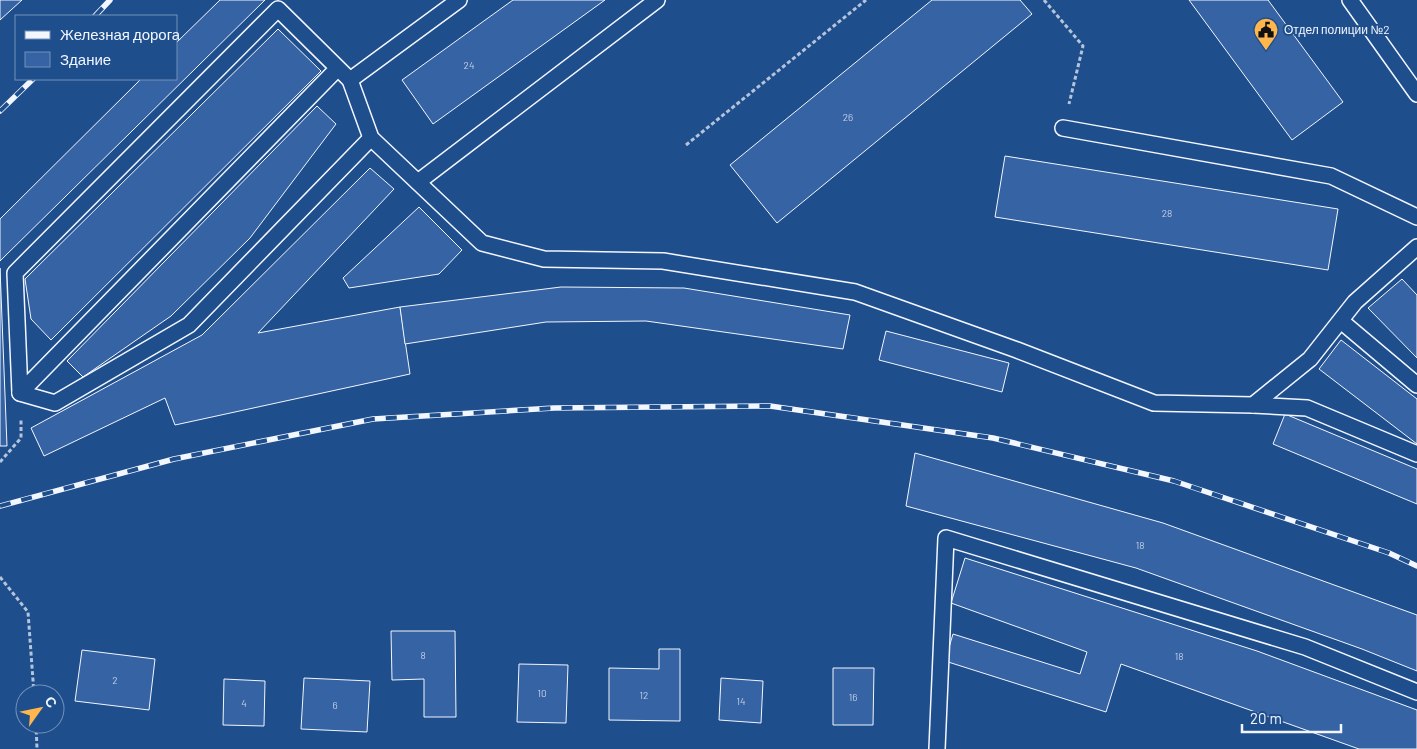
<svg xmlns="http://www.w3.org/2000/svg" width="1417" height="749" viewBox="0 0 1417 749" font-family="Barlow,sans-serif">
<style>
.building{fill:#3563a3;stroke:#f2f6ff}
.lines{fill:none;stroke-linecap:round;stroke-linejoin:round}
.lane-casing{stroke:#f2f6ff;stroke-width:18}
.path{stroke:#b3c4dc;stroke-width:3;stroke-dasharray:4 2.5;stroke-linecap:butt}
.lane{stroke:#1f4e8c;stroke-width:15}
.rail-casing{stroke:#f2f6ff;stroke-width:5.5}
.rail{stroke:#1f4e8c;stroke-width:4;stroke-dasharray:11;stroke-linecap:butt}
.labels{text-anchor:middle;stroke-width:4;stroke-linejoin:round;paint-order:stroke}
.number-label{font-size:10px;fill:#c3d1e8}
.poi-label{font-size:12px;fill:#f2f6ff;stroke:#1f4e8c;text-anchor:start}
</style>
<rect width="100%" height="100%" fill="#1f4e8c"/>
<g class="building">
<path d="M 0,0 L 22,0 L 0,20 Z"/>
<path d="M 220,0 L 265,0 L 0,261 L 0,219 L 141,79 L 176,79 L 176,43 Z"/>
<path d="M 513,0 L 605,0 L 433,124 L 402,80 Z"/>
<path d="M 932,0 L 1020,0 L 1032,14 L 777,223 L 730,165 Z"/>
<path d="M 1189,0 L 1268,0 L 1343,102 L 1292,140 Z"/>
<path d="M 278,29 L 321,71 L 51,340 L 31,319 L 25,279 Z"/>
<path d="M 317,106 L 336,124 L 250,238 L 171,316 L 83,377 L 67,361 Z"/>
<path d="M 1005,156 L 1338,209 L 1328,270 L 995,217 Z"/>
<path d="M 370,168 L 394,189 L 258,333 L 400,307 L 410,374 L 175,425 L 165,398 L 44,456 L 31,428 L 202,335 Z"/>
<path d="M 419,207 L 462,250 L 439,274 L 349,288 L 343,278 Z"/>
<path d="M 0,268 L 7,446 L 0,446 Z"/>
<path d="M 1402,279 L 1417,295 L 1417,358 L 1368,308 Z"/>
<path d="M 561,287 L 684,288 L 850,315 L 843,349 L 646,321 L 546,322 L 405,344 L 400,307 Z"/>
<path d="M 886,331 L 1009,363 L 1002,392 L 879,360 Z"/>
<path d="M 1341,340 L 1417,399 L 1417,444 L 1319,369 Z"/>
<path d="M 1285,414 L 1417,469 L 1417,504 L 1273,444 Z"/>
<path d="M 915,453 L 1163,523 L 1417,615 L 1417,671 L 1362,649 L 1136,568 L 906,506 Z"/>
<path d="M 965,558 L 1257,651 L 1417,710 L 1417,749 L 1359,749 L 1121,664 L 1106,712 L 945,661 L 953,634 L 1080,674 L 1087,652 L 951,603 Z"/>
<path d="M 391,631 L 455,631 L 456,717 L 424,717 L 424,679 L 392,680 Z"/>
<path d="M 659,649 L 680,649 L 680,721 L 609,720 L 609,668 L 659,669 Z"/>
<path d="M 82,650 L 155,659 L 149,710 L 75,701 Z"/>
<path d="M 519,664 L 568,665 L 566,723 L 517,722 Z"/>
<path d="M 833,668 L 874,668 L 873,725 L 833,725 Z"/>
<path d="M 304,678 L 370,681 L 367,732 L 301,729 Z"/>
<path d="M 721,678 L 763,681 L 761,723 L 719,720 Z"/>
<path d="M 224,679 L 265,681 L 264,726 L 223,725 Z"/>
</g>
<g class="lines">
<defs>
<g id="lane">
<path d="M 1350,0 L 1417,94"/>
<path d="M 338,68 L 20,393 L 15,273 L 278,9 L 350,80 L 371,138 L 482,243 L 544,259 L 663,261 L 855,292 L 1017,350 L 1154,403 L 1253,405 L 1310,359 L 1355,302 L 1417,247"/>
<path d="M 350,80 L 459,0"/>
<path d="M 1063,128 L 1331,176 L 1417,217"/>
<path d="M 418,182 L 657,0"/>
<path d="M 1341,321 L 1417,385"/>
<path d="M 20,393 L 55,403 L 189,325 L 371,138"/>
<path d="M 1253,405 L 1307,408 L 1417,454"/>
<path d="M 937,749 L 946,538 L 1305,647 L 1417,692"/>
</g>
</defs>
<use href="#lane" class="lane-casing"/>
<g class="path">
<path d="M 1044,0 L 1083,46 L 1069,104"/>
<path d="M 686,145 L 866,0"/>
<path d="M 0,462 L 21,438 L 21,418"/>
<path d="M 0,577 L 28,612 L 34,694"/>
<path d="M 36,724 L 37,749"/>
</g>
<use href="#lane" class="lane"/>
<defs>
<g id="rail">
<path d="M 95,16 L 110,0"/>
<path d="M 0,111 L 33,79"/>
<path d="M 0,506 L 174,459 L 373,419 L 554,408 L 770,406 L 993,438 L 1174,481 L 1389,553 L 1417,566"/>
</g>
</defs>
<use href="#rail" class="rail-casing"/>
<use href="#rail" class="rail"/>
</g>
<defs>
<symbol id="civic-pin" viewBox="-11 -11 22 30"><path d="M0 17L-7.5 6A9.5 9.5 0 1 1 7.5 6Z" fill="#ffb74d" stroke="#1f4e8c"/><path d="M-.6-6.5H3V-4.5H.6V-3L4-1V1h2V6H-6V1h2V-1L-.6-3ZM-1.2 2.5V6h2.4V2.5Z" fill="#111"/></symbol>
</defs>
<g fill-rule="evenodd">
<use href="#civic-pin" x="1252" y="16" width="28" height="38"/>
</g>
<g class="labels">
<g class="number-label">
<text x="469" y="69">24</text>
<text x="848" y="121">26</text>
<text x="1167" y="217">28</text>
<text x="1140" y="549">18</text>
<text x="423" y="659">8</text>
<text x="1179" y="660">18</text>
<text x="115" y="684">2</text>
<text x="542" y="697">10</text>
<text x="644" y="699">12</text>
<text x="853" y="701">16</text>
<text x="741" y="705">14</text>
<text x="244" y="707">4</text>
<text x="335" y="709">6</text>
</g>
<g class="poi-label">
<text x="1284" y="34">Отдел полиции №2</text>
</g>
</g>
<rect x="15" y="15" width="162" height="65" fill="#1f4e8c" stroke="#7391ba"/>
<rect x="25" y="31" width="25" height="8" fill="#f2f6ff" stroke="#7391ba"/>
<text x="60" y="40" font-size="15" fill="#f2f6ff">Железная дорога</text>
<rect x="25" y="52" width="25" height="15" fill="#3563a3" stroke="#7391ba"/>
<text x="60" y="65" font-size="15" fill="#f2f6ff">Здание</text>
<g transform="translate(40 709) rotate(57)"><circle r="24" fill="#1f4e8c" stroke="#7391ba"/>
<path d="M0-4L9 19L0 12L-9 19Z" fill="#ffb74d"/>
<text y="-8" font-size="14" font-weight="bold" text-anchor="middle" fill="#f2f6ff">С</text>
</g>
<path d="M1242 724v8h99v-8" fill="none" stroke="#f2f6ff" stroke-width="2.5"/>
<text x="1250" y="724" font-size="15" fill="#f2f6ff" stroke="#1f4e8c" stroke-width="4" paint-order="stroke">20 m</text>
</svg>
